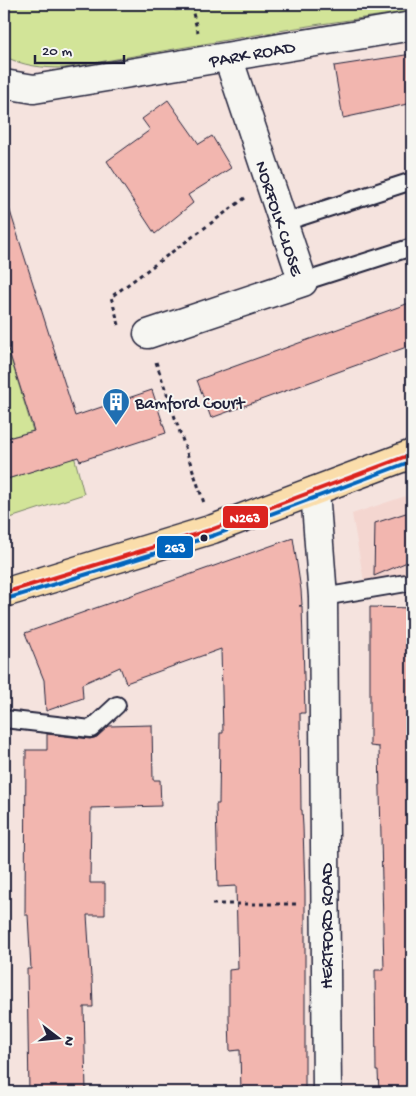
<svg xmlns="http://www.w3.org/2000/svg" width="416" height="1096" viewBox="0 0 416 1096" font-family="'Gochi Hand',sans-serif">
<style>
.built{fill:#f4d6d0}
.green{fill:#d2e498;stroke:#7a836a}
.building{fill:#f2b6af;stroke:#22223b}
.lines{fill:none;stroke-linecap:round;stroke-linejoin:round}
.service-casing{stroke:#22223b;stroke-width:20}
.minor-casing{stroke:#22223b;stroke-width:31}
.primary-casing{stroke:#22223b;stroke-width:31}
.path{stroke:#22223b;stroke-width:3;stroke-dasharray:4 4;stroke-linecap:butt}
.service{stroke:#f6f6f2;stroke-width:16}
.minor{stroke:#f6f6f2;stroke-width:28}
.primary{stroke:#faddab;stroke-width:28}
.bus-1-casing{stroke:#f6f6f2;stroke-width:8}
.bus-2-casing{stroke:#f6f6f2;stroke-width:8}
.bus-1{stroke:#dc241f;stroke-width:4}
.bus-2{stroke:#0065bd;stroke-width:4}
.bus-dot{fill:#22223b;stroke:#f6f6f2;stroke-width:2}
.labels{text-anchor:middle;stroke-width:4;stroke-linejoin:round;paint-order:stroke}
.street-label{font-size:18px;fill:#22223b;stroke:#f6f6f2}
.poi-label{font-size:18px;fill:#22223b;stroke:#f6f6f2;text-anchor:start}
.line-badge{stroke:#f6f6f2;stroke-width:2}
.badge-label{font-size:14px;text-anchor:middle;font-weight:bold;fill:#fff}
</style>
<rect width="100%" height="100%" fill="#f5e3de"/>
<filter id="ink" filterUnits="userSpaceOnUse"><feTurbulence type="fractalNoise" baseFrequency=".02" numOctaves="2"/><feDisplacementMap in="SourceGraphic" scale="10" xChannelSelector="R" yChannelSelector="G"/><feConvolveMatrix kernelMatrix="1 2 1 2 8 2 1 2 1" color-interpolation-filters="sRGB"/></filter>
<g filter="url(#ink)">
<path class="built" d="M 412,494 L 412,588 L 365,587 L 352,514 Z"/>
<g class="green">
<path d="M 4,4 L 412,4 L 412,11 L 314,25 L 64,68 C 42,68 23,66 4,56 Z"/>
<path d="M 4,336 L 33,431 L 4,439 Z"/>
<path d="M 71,444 L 84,494 L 4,520 L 4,480 L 45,467 Z"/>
</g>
<g class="building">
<path d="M 412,54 L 412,103 L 343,118 L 334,66 Z"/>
<path d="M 168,100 L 199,144 L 212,136 L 231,168 L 188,195 L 193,203 L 155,234 L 107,161 L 150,130 L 142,119 Z"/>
<path d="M 4,208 L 9,208 L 75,416 L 152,390 L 166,433 L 80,461 L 78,457 L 4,480 L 4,439 L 34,431 L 4,336 Z"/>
<path d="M 412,302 L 412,345 L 211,418 L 197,380 Z"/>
<path d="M 412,511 L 412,560 L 374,576 L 375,523 Z"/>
<path d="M 293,538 L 301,590 L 302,605 L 299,606 L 302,606 L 305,713 L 300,713 L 301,810 L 302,810 L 303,827 L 305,893 L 305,1092 L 241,1092 L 240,1050 L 230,1051 L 229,1018 L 229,970 L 238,969 L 236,886 L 218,887 L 216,804 L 219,804 L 220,733 L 223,733 L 221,649 L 126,683 L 120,667 L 82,684 L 83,698 L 46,711 L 44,680 L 25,633 Z"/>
<path d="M 370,607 L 412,608 L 412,1092 L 379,1092 L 378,1071 L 376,1071 L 375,970 L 384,970 L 379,747 L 370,746 Z"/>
<path d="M 152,725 L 153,780 L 160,780 L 161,806 L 91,808 L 90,883 L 105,883 L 105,915 L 87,915 L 91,977 L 92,977 L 93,1007 L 84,1007 L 86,1092 L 29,1092 L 27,969 L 31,969 L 28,915 L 25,915 L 26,750 L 47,750 L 47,734 L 90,739 L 97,737 L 109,726 Z"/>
</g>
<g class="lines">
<defs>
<g id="service">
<path d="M 282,223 L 412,181"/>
<path d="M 303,282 L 412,247"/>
<path d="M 323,597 L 412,582"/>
<path d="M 4,719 L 91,729 L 117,705"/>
</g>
<g id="minor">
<path d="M 4,84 L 34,89 L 412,26"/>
<path d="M 148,334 L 303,282 L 228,57"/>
<path d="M 315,491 L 323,597 L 327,1092"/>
</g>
<path id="primary" d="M 4,593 L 213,529 L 412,454"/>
</defs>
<use href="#service" class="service-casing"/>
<use href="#minor" class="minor-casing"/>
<use href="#primary" class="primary-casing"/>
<g class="path">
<path d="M 151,4 C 165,9 182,12 195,4"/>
<path d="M 191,6 L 198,32"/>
<path d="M 119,325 L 111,297 L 245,198"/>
<path d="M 156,362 L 204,503"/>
<path d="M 212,904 L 298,904"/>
</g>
<use href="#service" class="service"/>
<use href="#minor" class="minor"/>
<use href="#primary" class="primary"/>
<defs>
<path id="bus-1" d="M 4,593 L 213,529 L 412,454"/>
<path id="bus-2" d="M 6,599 L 215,535 L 412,461"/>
</defs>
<use href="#bus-1" class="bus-1-casing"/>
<use href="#bus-2" class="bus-2-casing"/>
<use href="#bus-1" class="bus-1"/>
<use href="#bus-2" class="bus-2"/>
</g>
</g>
<defs>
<symbol id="building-pin" viewBox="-11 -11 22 30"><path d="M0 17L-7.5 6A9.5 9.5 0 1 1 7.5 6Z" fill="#1f6fb2" stroke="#f6f6f2"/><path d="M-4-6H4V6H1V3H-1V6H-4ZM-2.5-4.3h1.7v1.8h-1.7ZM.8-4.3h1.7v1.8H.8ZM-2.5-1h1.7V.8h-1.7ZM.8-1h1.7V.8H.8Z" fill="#fff"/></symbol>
</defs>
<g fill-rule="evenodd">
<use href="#building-pin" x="100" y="386" width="32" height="43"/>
</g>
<circle class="bus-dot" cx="204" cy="538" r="4.5"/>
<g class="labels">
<g class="street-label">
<text transform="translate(252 53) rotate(-10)" y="6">PARK ROAD</text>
<text transform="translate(280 218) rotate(72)" y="6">NORFOLK CLOSE</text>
<text transform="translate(326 926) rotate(-90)" y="6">HERTFORD ROAD</text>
</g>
<g class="poi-label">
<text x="135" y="408">Bamford Court</text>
</g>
</g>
<g class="line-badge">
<rect x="222" y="505" width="47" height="24" rx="5" fill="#dc241f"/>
<rect x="156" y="535" width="38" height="24" rx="5" fill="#0065bd"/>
</g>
<g class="badge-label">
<text x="245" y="522">N263</text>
<text x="175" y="552">263</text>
</g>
<rect width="416" height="1096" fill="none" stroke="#f6f6f2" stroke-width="20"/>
<rect x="10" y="10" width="396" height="1076" fill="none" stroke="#22223b" stroke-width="2" filter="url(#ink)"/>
<g transform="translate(58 1038) rotate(106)" stroke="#f6f6f2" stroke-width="4" paint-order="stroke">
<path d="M0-4L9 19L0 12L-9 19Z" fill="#22223b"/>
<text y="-8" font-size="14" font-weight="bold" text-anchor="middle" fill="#22223b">N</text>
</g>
<path d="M35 55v8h89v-8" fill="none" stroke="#22223b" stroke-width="2.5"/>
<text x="42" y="55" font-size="15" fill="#22223b" stroke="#f6f6f2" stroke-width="4" paint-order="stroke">20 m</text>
</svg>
